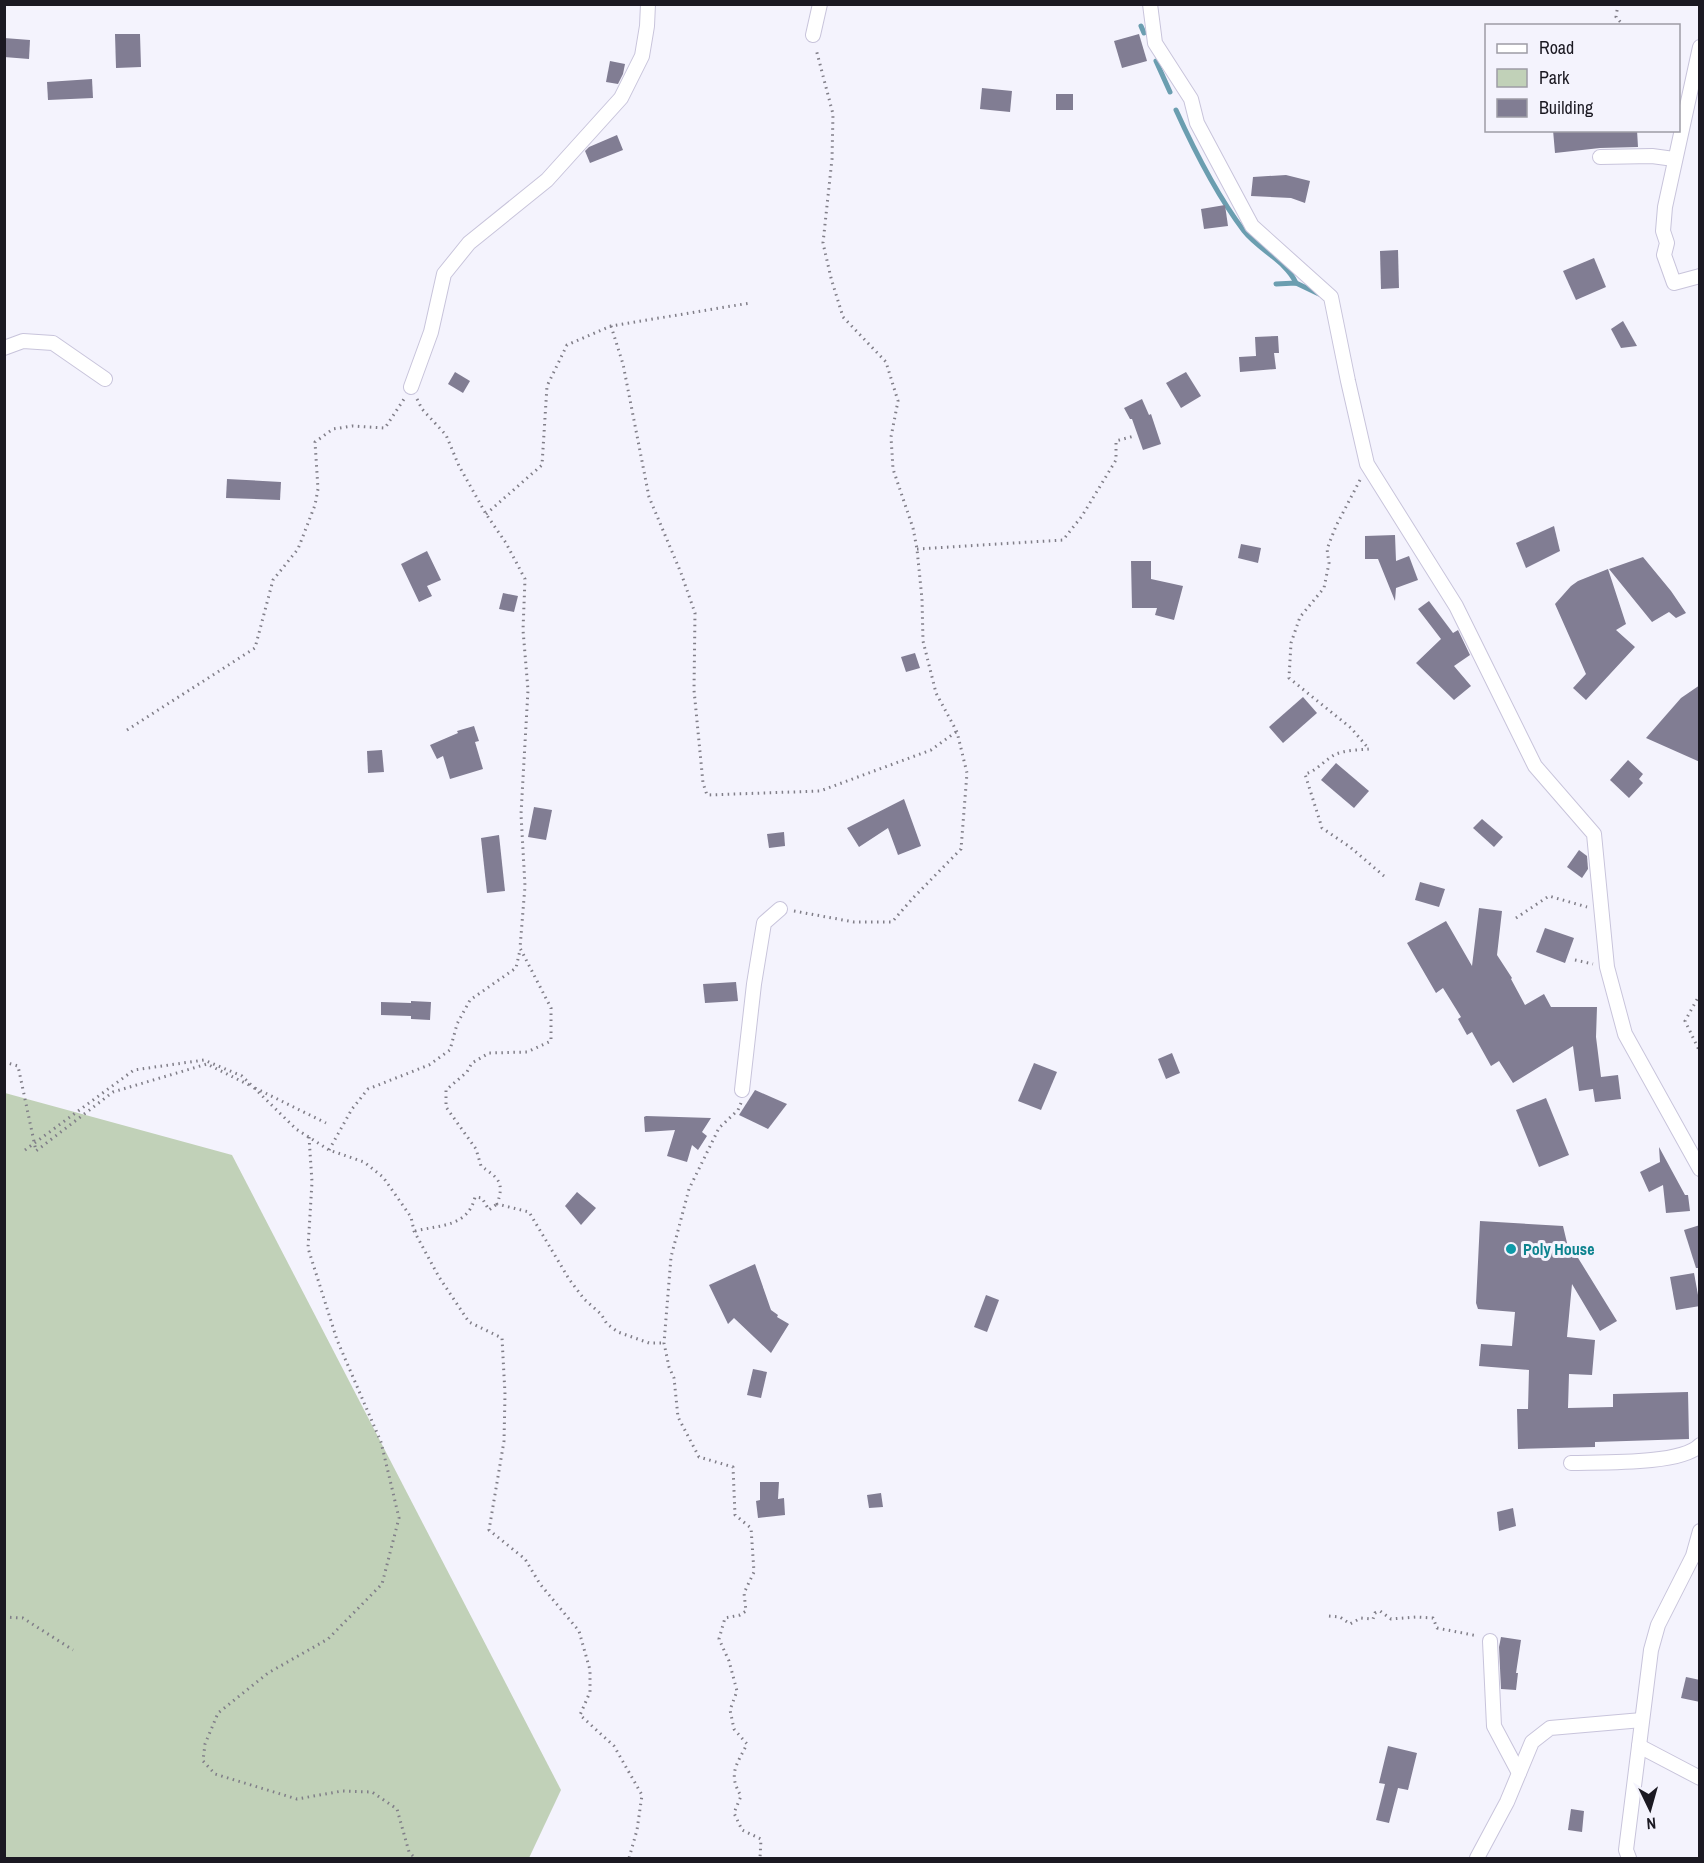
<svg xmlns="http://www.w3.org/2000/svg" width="1704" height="1863" viewBox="0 0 1704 1863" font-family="'Archivo Narrow',sans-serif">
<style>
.green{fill:#c1d1b8}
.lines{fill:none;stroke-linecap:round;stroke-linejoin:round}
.stream{stroke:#6b9eb0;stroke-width:5}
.building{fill:#817d93}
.minor-casing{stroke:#c8c4db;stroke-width:16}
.path{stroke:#807e88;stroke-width:3;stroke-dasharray:1.5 4.5;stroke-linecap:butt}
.minor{stroke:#fff;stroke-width:14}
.culture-dot{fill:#0f9aa8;stroke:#f4f3fd;stroke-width:2}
.labels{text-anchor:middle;stroke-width:6;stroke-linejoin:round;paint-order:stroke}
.culture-label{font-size:16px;font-weight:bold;fill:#0d838f;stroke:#f4f3fd;text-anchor:start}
</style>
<rect width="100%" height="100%" fill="#f4f3fd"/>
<path class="green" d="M 5,1093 L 232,1155 L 561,1790 L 529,1858 L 5,1858 Z"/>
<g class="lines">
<g class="stream">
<path d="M 1141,26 L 1144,33"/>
<path d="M 1156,61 L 1170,92"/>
<path d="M 1176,110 C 1195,152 1216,194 1244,231 C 1259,250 1286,261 1296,283"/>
<path d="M 1276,284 L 1296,283 L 1319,294"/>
</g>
</g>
<g class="building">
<path d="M 115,34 L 140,34 L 141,67 L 116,68 Z"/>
<path d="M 1139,34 L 1147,61 L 1122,68 L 1114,41 Z"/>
<path d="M 4,38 L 30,40 L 29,59 L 4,57 Z"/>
<path d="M 610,61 L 625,64 L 623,74 L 618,84 L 606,82 Z"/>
<path d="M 92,79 L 93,98 L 48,100 L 47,82 Z"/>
<path d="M 982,88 L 1012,91 L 1010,112 L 980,109 Z"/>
<rect x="1056" y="94" width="17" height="16"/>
<path d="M 1553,130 L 1637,130 L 1638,147 L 1600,148 L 1555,153 Z"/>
<path d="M 617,135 L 623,150 L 590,163 L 585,151 L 589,147 Z"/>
<path d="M 1286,175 L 1310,181 L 1305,203 L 1291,198 L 1251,196 L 1253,177 Z"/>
<path d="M 1225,205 L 1228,226 L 1204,229 L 1201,209 Z"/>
<path d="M 1398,250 L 1399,288 L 1381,289 L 1380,251 Z"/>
<path d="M 1594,258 L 1606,287 L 1576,300 L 1563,271 Z"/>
<path d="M 1623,321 L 1637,346 L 1621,348 L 1611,329 Z"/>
<path d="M 1278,336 L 1279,353 L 1274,353 L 1276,369 L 1240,372 L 1239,357 L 1256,356 L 1255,337 Z"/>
<path d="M 455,372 L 470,381 L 463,393 L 448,384 Z"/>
<path d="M 1186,372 L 1201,396 L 1181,408 L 1166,383 Z"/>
<path d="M 1142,399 L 1149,415 L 1151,414 L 1161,444 L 1143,450 L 1132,419 L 1130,419 L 1124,408 Z"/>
<path d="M 227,479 L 281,482 L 280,500 L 226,498 Z"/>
<path d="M 1554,526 L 1560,551 L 1526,568 L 1516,543 Z"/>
<path d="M 1395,535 L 1396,561 L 1409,556 L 1418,580 L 1396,588 L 1395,601 L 1378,559 L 1365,559 L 1365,536 Z"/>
<path d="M 1241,544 L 1261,548 L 1258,563 L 1238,558 Z"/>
<path d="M 427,551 L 441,580 L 427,586 L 432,596 L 419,602 L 401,564 Z"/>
<path d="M 1643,557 L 1671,591 L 1686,613 L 1676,618 L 1669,612 L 1652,622 L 1609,569 Z"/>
<path d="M 1131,561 L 1151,561 L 1151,579 L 1183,586 L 1174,620 L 1155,615 L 1157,608 L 1132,608 Z"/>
<path d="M 1608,569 L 1626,624 L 1616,630 L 1635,647 L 1586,700 L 1573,688 L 1586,674 L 1555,604 L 1571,586 L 1578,581 Z"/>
<path d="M 503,593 L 518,596 L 514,612 L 499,609 Z"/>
<path d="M 1429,601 L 1453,633 L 1458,630 L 1470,655 L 1454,666 L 1471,686 L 1454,700 L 1416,663 L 1441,639 L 1418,609 Z"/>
<path d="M 915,653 L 920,668 L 906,672 L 901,657 Z"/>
<path d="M 1700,685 L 1700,762 L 1646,738 L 1681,698 Z"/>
<path d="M 1303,697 L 1317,713 L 1283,743 L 1269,727 Z"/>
<path d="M 474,726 L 479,741 L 475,742 L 483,769 L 450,779 L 443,756 L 437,759 L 430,745 L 458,733 L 457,731 Z"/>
<path d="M 382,750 L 384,772 L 368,773 L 367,751 Z"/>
<path d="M 1628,760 L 1643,774 L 1639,779 L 1643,783 L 1629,798 L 1610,780 Z"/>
<path d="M 1336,763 L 1369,791 L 1354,808 L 1321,780 Z"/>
<path d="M 904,799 L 921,846 L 898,855 L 888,828 L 859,847 L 847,828 Z"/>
<path d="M 534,807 L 552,810 L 546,840 L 528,837 Z"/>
<path d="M 1482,819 L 1503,837 L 1494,847 L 1473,828 Z"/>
<path d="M 784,832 L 785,846 L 769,848 L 767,834 Z"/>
<path d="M 499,835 L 505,891 L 487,893 L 481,838 Z"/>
<path d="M 1579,850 L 1587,856 L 1588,869 L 1582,878 L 1567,867 Z"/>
<path d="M 1420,882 L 1445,889 L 1439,907 L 1415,900 Z"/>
<path d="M 1479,908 L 1502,911 L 1497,955 L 1512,978 L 1511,979 L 1525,1005 L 1544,994 L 1551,1007 L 1597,1007 L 1596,1037 L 1601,1077 L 1618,1075 L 1621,1099 L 1595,1102 L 1593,1089 L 1579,1091 L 1573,1046 L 1513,1083 L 1499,1061 L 1491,1066 L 1472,1032 L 1467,1035 L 1458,1019 L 1461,1017 L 1443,988 L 1436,993 L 1407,943 L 1446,921 L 1472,966 Z"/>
<path d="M 1545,928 L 1574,938 L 1565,963 L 1536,952 Z"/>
<path d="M 736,982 L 738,1001 L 705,1003 L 703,984 Z"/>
<path d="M 411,1001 L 431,1002 L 430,1020 L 411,1019 L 411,1016 L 381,1015 L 381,1002 L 411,1003 Z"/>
<path d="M 1172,1053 L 1180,1073 L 1166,1079 L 1158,1059 Z"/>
<path d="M 1034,1063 L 1057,1072 L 1041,1110 L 1018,1101 Z"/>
<path d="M 755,1090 L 787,1104 L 768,1129 L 739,1115 Z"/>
<path d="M 1546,1098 L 1569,1155 L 1539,1167 L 1516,1110 Z"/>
<path d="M 646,1116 L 679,1117 L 711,1118 L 702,1132 L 707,1136 L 698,1150 L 692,1145 L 687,1162 L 667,1156 L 675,1130 L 645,1132 L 644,1117 Z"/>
<path d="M 1659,1147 L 1685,1195 L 1688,1195 L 1690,1211 L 1666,1213 L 1663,1185 L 1649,1192 L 1640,1172 L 1660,1162 Z"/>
<path d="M 577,1192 L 596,1208 L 581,1225 L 565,1206 Z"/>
<path d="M 1480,1221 L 1563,1226 L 1568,1247 L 1575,1253 L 1617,1321 L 1600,1331 L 1572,1284 L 1567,1337 L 1595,1340 L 1592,1375 L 1569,1374 L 1568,1408 L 1613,1407 L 1613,1394 L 1688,1392 L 1689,1439 L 1595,1442 L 1595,1447 L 1518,1449 L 1517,1409 L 1528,1409 L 1529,1370 L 1479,1366 L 1481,1344 L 1512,1346 L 1515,1312 L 1478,1309 L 1476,1303 Z"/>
<path d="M 1700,1225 L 1700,1268 L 1696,1268 L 1684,1230 Z"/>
<path d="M 755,1264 L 771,1310 L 778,1315 L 777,1317 L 789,1324 L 771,1353 L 734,1318 L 728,1324 L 709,1285 Z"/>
<path d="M 1694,1273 L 1700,1306 L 1676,1310 L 1670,1277 Z"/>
<path d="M 986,1295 L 999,1300 L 987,1332 L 974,1327 Z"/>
<path d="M 753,1369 L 767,1372 L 761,1398 L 747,1395 Z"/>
<path d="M 760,1482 L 779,1482 L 778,1499 L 784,1498 L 785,1515 L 758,1518 L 756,1501 L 760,1500 Z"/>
<path d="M 881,1493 L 883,1507 L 869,1508 L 867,1495 Z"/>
<path d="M 1513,1508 L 1516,1526 L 1499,1531 L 1497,1512 Z"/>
<path d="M 1501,1637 L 1521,1640 L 1516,1673 L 1518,1673 L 1516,1690 L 1501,1689 L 1499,1647 Z"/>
<path d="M 1686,1677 L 1700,1680 L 1700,1702 L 1681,1698 Z"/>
<path d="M 1388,1746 L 1417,1753 L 1408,1790 L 1398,1788 L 1389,1823 L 1376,1820 L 1385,1784 L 1379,1783 Z"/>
<path d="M 1571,1809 L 1584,1811 L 1582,1832 L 1568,1830 Z"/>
</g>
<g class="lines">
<defs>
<g id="minor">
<path d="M 1150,4 L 1155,43 L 1191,99 L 1197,123 L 1252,226 L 1331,297 L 1348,381 L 1367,464 L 1456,606 L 1535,766 L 1594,834 L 1607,967 L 1625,1034 L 1700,1169"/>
<path d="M 813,35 L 820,4"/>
<path d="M 1700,47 L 1665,207 L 1663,231 L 1667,243 L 1664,255 L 1674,283 L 1700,276"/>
<path d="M 1600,157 L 1652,156 L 1674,159"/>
<path d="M 4,348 L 23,341 L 53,343 L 105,379"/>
<path d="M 411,387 L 431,332 L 444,274 L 469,243 L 547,180 L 621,98 L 642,56 L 647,26 L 648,4"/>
<path d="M 742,1090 L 754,984 L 764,923 L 780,909"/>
<path d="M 1571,1463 C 1599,1462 1681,1465 1700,1445"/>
<path d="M 1490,1641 L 1494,1726 L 1519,1773"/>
<path d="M 1639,1746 L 1700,1778"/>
<path d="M 1477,1858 L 1507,1802 L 1532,1742 L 1550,1728 L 1642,1720"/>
<path d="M 1629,1858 L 1626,1850 L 1651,1650 L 1658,1625 L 1693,1556 L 1700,1531"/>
</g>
</defs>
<use href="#minor" class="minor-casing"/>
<g class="path">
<path d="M 1618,4 L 1616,17 L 1624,26"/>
<path d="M 611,326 L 623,364 L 649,497 L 681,573 L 695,613 L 694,690 L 703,783 L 707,795 L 820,791 L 931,750 L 956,732"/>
<path d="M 417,399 L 422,409 L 446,435 L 459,466 L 486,514 L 506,543 L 525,579 L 523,630 L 528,690 L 521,814 L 525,886 L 520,948 L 551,1008 L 551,1041 L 527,1052 L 489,1053 L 472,1063 L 467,1072 L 446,1090 L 446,1107 L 476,1149 L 481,1166 C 498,1178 505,1182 497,1204 L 529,1212 L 569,1279 L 584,1299 L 601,1314 L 607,1324 L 618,1332 L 649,1343 L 664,1343"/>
<path d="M 1360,480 L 1336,526 L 1327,549 L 1329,563 L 1324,588 L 1300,617 L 1291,643 L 1289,678 L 1351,728 L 1369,749 C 1358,750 1344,750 1334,755 C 1324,761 1316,771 1305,774 L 1322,828 L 1350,847 L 1384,876"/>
<path d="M 486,514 L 542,465 L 547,386 L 567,345 L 611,326 L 750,303"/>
<path d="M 917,549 L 1063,540 L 1082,516 L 1116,460 L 1116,441 L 1134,436"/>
<path d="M 127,730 L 255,648 L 273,580 L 298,549 L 315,505 L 318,489 L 315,442 L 333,429 L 352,426 L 385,428 L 404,399"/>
<path d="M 794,911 L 854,922 L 892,922 L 913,898 L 961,849 L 967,773 L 957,732 L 936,693 L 923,641 L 922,599 L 917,549 L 913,528 L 893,469 L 891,437 L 898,401 L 886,362 L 843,317 L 831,278 L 823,243 L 832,159 L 833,114 L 816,49"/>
<path d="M 1516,918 L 1549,896 L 1587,907"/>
<path d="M 1575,960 L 1593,964"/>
<path d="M 1700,994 L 1685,1021 L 1700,1052"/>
<path d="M 4,1062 L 18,1066 L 36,1151 L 113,1092 L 207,1064 L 249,1085"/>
<path d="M 255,1088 L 326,1123"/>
<path d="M 741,1103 L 738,1110 L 719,1128 L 689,1189 L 671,1257 L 664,1343 L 669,1367 L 674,1378 L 678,1417 L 699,1457 L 733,1467 L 735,1515 L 751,1528 L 754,1572 L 744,1593 L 746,1611 L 740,1615 L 725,1618 L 719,1639 L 729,1661 L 737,1691 L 730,1710 L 734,1729 L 747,1744 C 736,1766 728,1774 741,1796 L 734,1813 L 742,1830 L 761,1839 L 760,1858"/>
<path d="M 309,1137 L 312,1182 L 308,1248 L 337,1340 L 381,1442 L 399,1518 L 382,1584 L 328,1639 L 268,1673 L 218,1713 L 205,1744 L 203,1761 L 215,1774 L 297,1799 L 342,1791 L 372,1792 L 397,1809 L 409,1852 L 415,1858"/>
<path d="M 25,1150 L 134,1070 L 204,1060 L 242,1076 L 296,1129 L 329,1150 L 364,1162 L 383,1177 L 411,1217 L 414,1231 L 439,1277 L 469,1322 L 502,1338 L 505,1394 L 504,1441 L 489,1530 L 525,1559 L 540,1584 L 579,1631 L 590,1670 L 590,1692 L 580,1715 L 614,1746 L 642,1795 L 637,1830 L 629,1858"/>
<path d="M 329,1150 L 352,1109 L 368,1089 L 429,1065 L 450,1050 L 457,1024 L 470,1000 L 516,968 L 520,950"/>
<path d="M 415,1231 C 440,1225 468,1227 475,1197 L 482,1198 L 489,1210 L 497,1204"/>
<path d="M 1329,1616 L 1340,1617 L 1350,1624 L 1361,1618 L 1373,1619 L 1375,1613 L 1380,1611 L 1391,1619 L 1416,1617 L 1433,1618 L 1437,1628 L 1478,1636"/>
<path d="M 4,1617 L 23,1618 L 73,1650"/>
</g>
<use href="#minor" class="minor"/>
</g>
<circle class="culture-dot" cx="1511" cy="1249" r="6"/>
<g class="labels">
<g class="culture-label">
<text x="1523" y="1255">Poly House</text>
</g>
</g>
<rect width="1704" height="1863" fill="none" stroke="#1b1922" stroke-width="12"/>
<rect x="1485" y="24" width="195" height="108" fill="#f4f3fd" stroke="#9d9ca5" stroke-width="1.5"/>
<rect x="1497" y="44" width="30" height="9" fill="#ffffff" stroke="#9d9ca5" stroke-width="1.5"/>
<text x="1539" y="54" font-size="18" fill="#1b1922">Road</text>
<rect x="1497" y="69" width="30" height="18" fill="#c1d1b8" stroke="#9d9ca5" stroke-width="1.5"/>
<text x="1539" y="84" font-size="18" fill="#1b1922">Park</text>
<rect x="1497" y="99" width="30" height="18" fill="#817d93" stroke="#9d9ca5" stroke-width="1.5"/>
<text x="1539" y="114" font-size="18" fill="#1b1922">Building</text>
<g transform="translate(1650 1809) rotate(175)" stroke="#f4f3fd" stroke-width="4.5" paint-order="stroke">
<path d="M0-4.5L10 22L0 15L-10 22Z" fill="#1b1922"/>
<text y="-9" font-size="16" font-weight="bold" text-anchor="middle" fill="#1b1922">N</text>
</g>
</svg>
